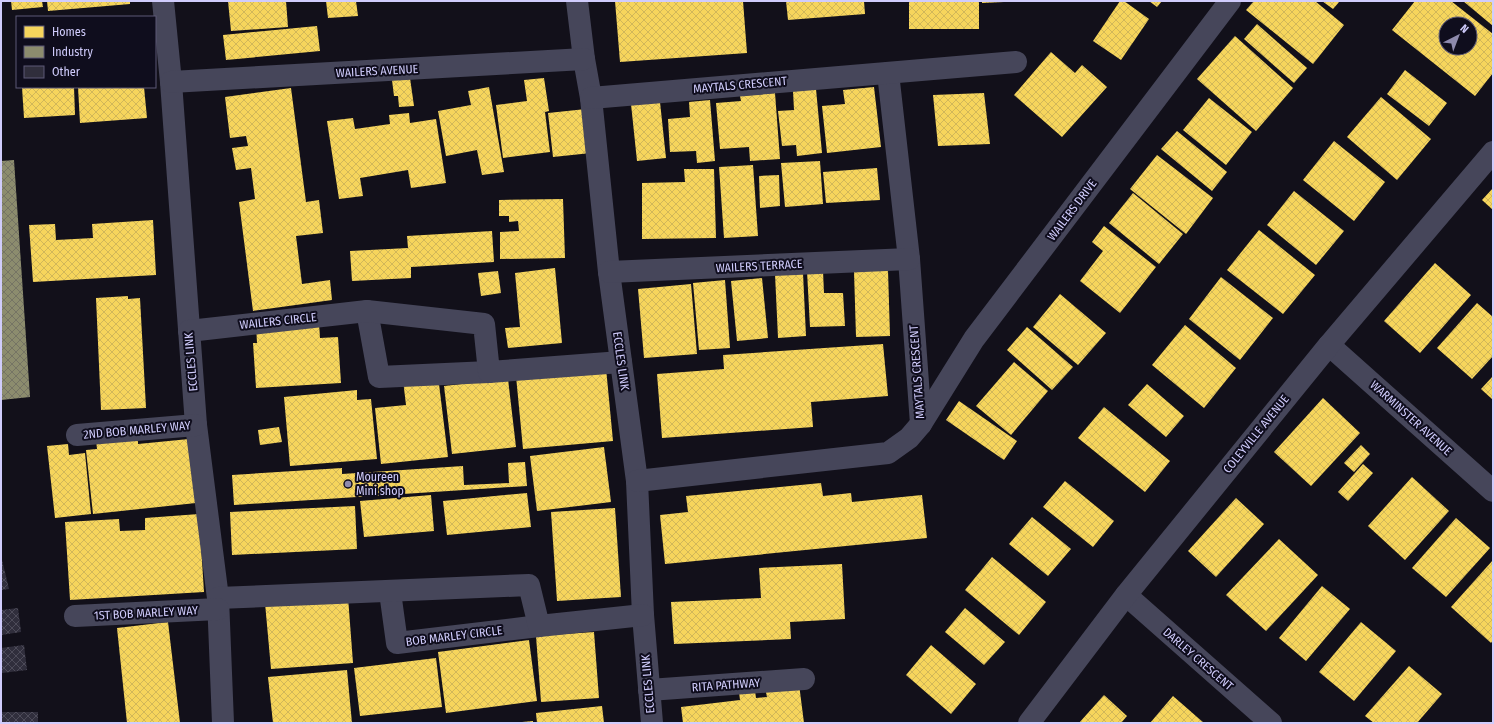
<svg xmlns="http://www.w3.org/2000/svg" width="1494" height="724" viewBox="0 0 1494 724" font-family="'Fira Sans Condensed',sans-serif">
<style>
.homes{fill:url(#homes-cross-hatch);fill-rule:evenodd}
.industry{fill:url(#industry-cross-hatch)}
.building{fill:url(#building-cross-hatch)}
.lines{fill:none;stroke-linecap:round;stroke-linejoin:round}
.minor{stroke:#46465a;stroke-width:22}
.poi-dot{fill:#8e8aad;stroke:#0f0d1d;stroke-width:1.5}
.labels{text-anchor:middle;stroke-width:4;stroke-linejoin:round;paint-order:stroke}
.street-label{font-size:12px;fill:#d0ccfc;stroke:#0f0d1d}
.poi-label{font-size:12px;fill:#d0ccfc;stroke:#0f0d1d;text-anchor:start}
</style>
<defs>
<pattern id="homes-cross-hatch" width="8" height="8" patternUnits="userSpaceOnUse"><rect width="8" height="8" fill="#f6d55c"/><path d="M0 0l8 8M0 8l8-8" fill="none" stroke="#d1b759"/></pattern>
<pattern id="industry-cross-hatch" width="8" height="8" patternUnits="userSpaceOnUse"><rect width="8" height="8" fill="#8c8c6e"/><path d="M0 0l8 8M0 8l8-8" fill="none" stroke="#757464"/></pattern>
<pattern id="building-cross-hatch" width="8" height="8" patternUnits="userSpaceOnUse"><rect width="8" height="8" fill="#302e3c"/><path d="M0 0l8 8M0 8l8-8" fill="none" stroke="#4d4b59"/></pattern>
</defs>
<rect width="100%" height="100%" fill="#12101a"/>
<g class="homes">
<path d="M 11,1 L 42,1 L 43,7 L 12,10 Z"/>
<path d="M 47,1 L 130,1 L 130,4 L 48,11 Z"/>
<path d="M 228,1 L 286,1 L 288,27 L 231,31 Z"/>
<path d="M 326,1 L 356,1 L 358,16 L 328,18 Z"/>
<path d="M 615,1 L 743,1 L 747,53 L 620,62 Z"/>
<path d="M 786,1 L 864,1 L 865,14 L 788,20 Z"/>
<rect x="909" y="1" width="70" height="28"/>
<path d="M 982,1 L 1004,1 L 1004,2 L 982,3 Z"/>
<path d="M 1120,1 L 1124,1 L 1149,19 L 1121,60 L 1093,41 Z"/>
<path d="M 1149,1 L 1162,1 L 1157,7 Z"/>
<path d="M 1254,1 L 1315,1 L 1344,25 L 1313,64 L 1246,10 Z"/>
<path d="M 1322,1 L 1340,1 L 1333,9 Z"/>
<path d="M 1415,1 L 1451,1 L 1493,34 L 1493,73 L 1475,96 L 1392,30 ZM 1446,24 L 1470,24 L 1470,48 L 1446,48 Z"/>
<path d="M 1463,1 L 1493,1 L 1493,26 Z"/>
<path d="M 1257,24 L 1307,68 L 1294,83 L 1244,39 Z"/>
<path d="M 317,26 L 320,51 L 226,60 L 223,35 Z"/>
<path d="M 1235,36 L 1293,88 L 1256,131 L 1197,79 Z"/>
<path d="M 1051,52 L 1075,73 L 1082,65 L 1107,87 L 1062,137 L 1014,95 Z"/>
<path d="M 1405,70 L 1447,103 L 1429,126 L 1387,94 Z"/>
<path d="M 410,78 L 414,106 L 399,107 L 398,96 L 394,96 L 392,80 Z"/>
<path d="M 544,78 L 549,111 L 545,112 L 550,152 L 503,158 L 496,105 L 527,101 L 524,80 Z"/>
<path d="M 22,87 L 74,87 L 75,115 L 24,118 Z"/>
<path d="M 78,87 L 144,87 L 147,118 L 80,123 Z"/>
<path d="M 489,87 L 504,172 L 482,175 L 477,150 L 446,156 L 438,111 L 471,105 L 468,91 Z"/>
<path d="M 874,87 L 881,147 L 827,153 L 822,106 L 845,104 L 843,90 Z"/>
<path d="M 291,88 L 306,202 L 319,200 L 323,233 L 296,236 L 302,284 L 330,280 L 332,300 L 253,311 L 239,202 L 255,199 L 251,168 L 236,170 L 232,148 L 248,146 L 246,136 L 230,138 L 225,97 Z"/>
<path d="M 816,89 L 822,153 L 797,156 L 796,145 L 782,146 L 778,111 L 794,110 L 793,91 Z"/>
<path d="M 775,93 L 780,159 L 750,161 L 749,147 L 720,149 L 716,103 L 741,101 L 740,96 Z"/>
<path d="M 984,93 L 990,144 L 938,146 L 933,95 Z"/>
<path d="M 1381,97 L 1431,139 L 1397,180 L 1347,137 Z"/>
<path d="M 1209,98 L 1252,132 L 1226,165 L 1183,130 Z"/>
<path d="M 710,100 L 715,161 L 697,163 L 696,151 L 670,152 L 668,119 L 690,117 L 689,102 Z"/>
<path d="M 660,102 L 666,158 L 637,161 L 631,104 Z"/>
<path d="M 586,109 L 591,153 L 553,157 L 548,113 Z"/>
<path d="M 409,113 L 410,123 L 436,119 L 446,183 L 411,188 L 408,170 L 360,178 L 363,196 L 339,199 L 327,121 L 353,118 L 355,129 L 390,124 L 389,115 Z"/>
<path d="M 1177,131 L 1227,172 L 1212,191 L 1161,149 Z"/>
<path d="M 1334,141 L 1385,182 L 1354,221 L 1303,180 Z"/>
<path d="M 1157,155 L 1213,198 L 1186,234 L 1130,189 Z"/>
<path d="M 820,161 L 823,204 L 785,207 L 781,163 Z"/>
<path d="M 753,165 L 758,236 L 724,238 L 719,167 Z"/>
<path d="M 877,168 L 880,200 L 826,203 L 823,172 Z"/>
<path d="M 684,169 L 714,169 L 716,238 L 642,239 L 642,183 L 685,182 Z"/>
<path d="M 779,175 L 780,206 L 760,208 L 759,176 Z"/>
<path d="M 1493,188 L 1493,210 L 1482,200 Z"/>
<path d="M 1294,191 L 1344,231 L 1316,265 L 1267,225 Z"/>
<path d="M 1133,193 L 1183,234 L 1159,264 L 1109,223 Z"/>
<path d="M 563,199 L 565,258 L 500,259 L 500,232 L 519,231 L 518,221 L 509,222 L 509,216 L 499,216 L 499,200 Z"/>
<path d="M 153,220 L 156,275 L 33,282 L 29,225 L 55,224 L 56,240 L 93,238 L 92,224 Z"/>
<path d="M 1104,226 L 1156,267 L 1120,313 L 1080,281 L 1103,251 L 1092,242 Z"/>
<path d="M 1259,230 L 1315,275 L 1283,314 L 1227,270 Z"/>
<path d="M 492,231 L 494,262 L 411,267 L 411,278 L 352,281 L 350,251 L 408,248 L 407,236 Z"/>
<path d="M 1435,263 L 1471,295 L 1420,353 L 1384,321 Z"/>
<path d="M 555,268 L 562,343 L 508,348 L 505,328 L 520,327 L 515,273 Z"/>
<path d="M 888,270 L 890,336 L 856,337 L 854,271 Z"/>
<path d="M 498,271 L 501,293 L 481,296 L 478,273 Z"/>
<path d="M 807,271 L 823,271 L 824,293 L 843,293 L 845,326 L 810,327 Z"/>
<path d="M 803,273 L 806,336 L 778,338 L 775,274 Z"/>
<path d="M 1221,277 L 1273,318 L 1240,360 L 1189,319 Z"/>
<path d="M 762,278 L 768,338 L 737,341 L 731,281 Z"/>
<path d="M 725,280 L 730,348 L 699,350 L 693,283 Z"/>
<path d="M 691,284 L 697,354 L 644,358 L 638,289 Z"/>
<path d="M 1060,294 L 1106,333 L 1078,365 L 1033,327 Z"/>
<path d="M 128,296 L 128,299 L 140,298 L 146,408 L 101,410 L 96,298 Z"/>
<path d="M 1477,303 L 1493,317 L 1493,356 L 1472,379 L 1437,348 Z"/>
<path d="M 319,323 L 320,338 L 338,337 L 341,383 L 256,388 L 253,343 L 257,343 L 256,326 Z"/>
<path d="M 1185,325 L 1236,368 L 1204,408 L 1152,365 Z"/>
<path d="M 1027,327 L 1073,367 L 1052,390 L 1007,350 Z"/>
<path d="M 883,344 L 888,396 L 811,402 L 813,427 L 662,438 L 657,374 L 724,369 L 723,355 Z"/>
<path d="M 1014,362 L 1048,391 L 1011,435 L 976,406 Z"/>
<path d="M 606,368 L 613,441 L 523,449 L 516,376 Z"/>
<path d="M 438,376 L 448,457 L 381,464 L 375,408 L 406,405 L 403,380 Z"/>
<path d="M 1493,376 L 1493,400 L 1481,389 Z"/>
<path d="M 508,379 L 516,447 L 452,454 L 444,386 Z"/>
<path d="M 1147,384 L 1184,416 L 1166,437 L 1128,405 Z"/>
<path d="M 357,390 L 357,400 L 371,399 L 377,459 L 290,466 L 284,397 Z"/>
<path d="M 1323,398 L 1360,433 L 1311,486 L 1274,452 Z"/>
<path d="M 959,401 L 1017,441 L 1004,460 L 946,420 Z"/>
<path d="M 1104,407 L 1170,461 L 1145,492 L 1078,438 Z"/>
<path d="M 279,427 L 282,442 L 260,445 L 258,430 Z"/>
<path d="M 138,436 L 138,444 L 189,439 L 196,503 L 93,514 L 86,450 L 97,449 L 96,440 Z"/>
<path d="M 68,444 L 69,455 L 85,453 L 91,514 L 55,518 L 47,446 Z"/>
<path d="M 1361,445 L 1370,454 L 1354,472 L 1344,463 Z"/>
<path d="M 604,447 L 611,502 L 537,511 L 530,456 Z"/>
<path d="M 525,462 L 527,486 L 234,505 L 232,475 L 342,468 L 342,474 L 463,466 L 464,485 L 509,483 L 508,463 Z"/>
<path d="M 1363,464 L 1373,473 L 1348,501 L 1338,492 Z"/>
<path d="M 1412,477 L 1449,511 L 1405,560 L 1368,526 Z"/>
<path d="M 1065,481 L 1114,521 L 1093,547 L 1043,507 Z"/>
<path d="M 821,483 L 823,496 L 851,493 L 852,502 L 922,495 L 927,538 L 665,564 L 660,515 L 688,512 L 686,496 Z"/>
<path d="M 527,493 L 531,527 L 447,535 L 443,501 Z"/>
<path d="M 431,495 L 434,531 L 364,537 L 360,501 Z"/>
<path d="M 1236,498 L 1264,524 L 1216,577 L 1188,551 Z"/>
<path d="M 355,506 L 357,549 L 232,555 L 230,512 Z"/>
<path d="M 615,508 L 621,597 L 557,601 L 551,512 Z"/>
<path d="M 199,514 L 204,592 L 70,600 L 65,522 L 119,519 L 120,531 L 145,530 L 145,518 Z"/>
<path d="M 1032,517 L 1071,549 L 1048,576 L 1009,544 Z"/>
<path d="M 1456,518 L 1490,548 L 1446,597 L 1412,568 Z"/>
<path d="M 1279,539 L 1318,575 L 1266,631 L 1226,595 Z"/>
<path d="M 992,557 L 1046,602 L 1019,635 L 965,590 Z"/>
<path d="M 1493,560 L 1493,640 L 1491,643 L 1451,607 Z"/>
<path d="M 842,564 L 845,619 L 790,622 L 791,639 L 674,644 L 671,602 L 761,598 L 759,568 Z"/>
<path d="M 1322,586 L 1350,609 L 1306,661 L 1279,638 Z"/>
<path d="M 348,597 L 353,663 L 271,669 L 265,603 Z"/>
<path d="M 965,608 L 1005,642 L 984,665 L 945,632 Z"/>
<path d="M 168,622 L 180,723 L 127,723 L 117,628 Z"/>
<path d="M 1361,622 L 1396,651 L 1354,701 L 1319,672 Z"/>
<path d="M 594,632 L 599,698 L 541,702 L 536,636 Z"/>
<path d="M 529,640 L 537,701 L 446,713 L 438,652 Z"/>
<path d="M 931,645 L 976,684 L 951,714 L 906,675 Z"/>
<path d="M 436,658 L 442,707 L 360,716 L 354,668 Z"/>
<path d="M 1409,666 L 1442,694 L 1417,723 L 1374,723 L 1365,716 Z"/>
<path d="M 347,670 L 352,723 L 273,723 L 268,677 Z"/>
<path d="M 799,684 L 804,723 L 683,723 L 681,707 L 740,700 L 739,692 L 755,691 L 756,698 L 767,697 L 765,688 Z"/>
<path d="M 1104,695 L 1127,716 L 1121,723 L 1079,723 Z"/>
<path d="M 1173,696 L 1204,723 L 1150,723 Z"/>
<path d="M 602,706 L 604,723 L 537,723 L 536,713 Z"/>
<path d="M 533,721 L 533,723 L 522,723 L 522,722 Z"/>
</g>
<path class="industry" d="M 14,160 L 30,397 L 1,400 L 1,161 Z"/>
<g class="building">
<path d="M 2,560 L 9,589 L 1,590 L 1,561 Z"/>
<path d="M 18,608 L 21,632 L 1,635 L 1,610 Z"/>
<path d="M 24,645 L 27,670 L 2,673 L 1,648 Z"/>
<rect x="1" y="712" width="37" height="11"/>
</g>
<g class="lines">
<g class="minor">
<path d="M 163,1 L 171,82 L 196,425 L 218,598 L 223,723"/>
<path d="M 577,1 L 584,59 L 591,98 L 609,272 L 637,481 L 643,615 L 652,723"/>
<path d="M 888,73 L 909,259 L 921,424"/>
<path d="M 171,82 L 584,59"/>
<path d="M 591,98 L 1016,62"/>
<path d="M 609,272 L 909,259"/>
<path d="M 367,311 L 379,377 L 489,372"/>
<path d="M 189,331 L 367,311 L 484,324 L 489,372 L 621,362"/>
<path d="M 1329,345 L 1493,491"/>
<path d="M 77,435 L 196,425"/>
<path d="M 637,481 L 888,453 L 909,438 L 921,424 L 974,339 L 1230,1"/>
<path d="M 390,592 L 397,643 L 539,626"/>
<path d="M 1126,595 L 1271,723"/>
<path d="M 218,598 L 529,585 L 539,626 L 643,615"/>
<path d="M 75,616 L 218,609"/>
<path d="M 649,690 L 804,679"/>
<path d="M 1029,723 L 1126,595 L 1329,345 L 1493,152"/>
</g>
</g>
<circle class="poi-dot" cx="348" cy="484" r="4"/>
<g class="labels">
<g class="street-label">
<text transform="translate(377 71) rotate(-3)" y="4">WAILERS AVENUE</text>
<text transform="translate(740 85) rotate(-5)" y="4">MAYTALS CRESCENT</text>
<text transform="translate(1072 210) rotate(-53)" y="4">WAILERS DRIVE</text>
<text transform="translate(759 266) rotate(-3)" y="4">WAILERS TERRACE</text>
<text transform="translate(278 321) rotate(-6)" y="4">WAILERS CIRCLE</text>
<text transform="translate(621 361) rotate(82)" y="4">ECCLES LINK</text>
<text transform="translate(191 362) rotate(-95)" y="4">ECCLES LINK</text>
<text transform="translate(917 372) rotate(-94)" y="4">MAYTALS CRESCENT</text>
<text transform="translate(1411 418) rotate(42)" y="4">WARMINSTER AVENUE</text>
<text transform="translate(137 430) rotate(-5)" y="4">2ND BOB MARLEY WAY</text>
<text transform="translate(1256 434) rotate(-51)" y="4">COLEYVILLE AVENUE</text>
<text transform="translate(146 613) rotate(-3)" y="4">1ST BOB MARLEY WAY</text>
<text transform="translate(454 636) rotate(-7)" y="4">BOB MARLEY CIRCLE</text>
<text transform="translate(1198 659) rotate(41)" y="4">DARLEY CRESCENT</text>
<text transform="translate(648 684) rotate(-95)" y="4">ECCLES LINK</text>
<text transform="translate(726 685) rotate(-4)" y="4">RITA PATHWAY</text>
</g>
<g class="poi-label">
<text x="356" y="481">Moureen<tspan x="356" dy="14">Mini shop</tspan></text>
</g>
</g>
<rect width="1494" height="724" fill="none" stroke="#d0ccfc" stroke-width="4"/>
<rect x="16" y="16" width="140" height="72" fill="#0f0d1d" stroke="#5c5976"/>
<rect x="24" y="26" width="20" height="12" fill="#f6d55c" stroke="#5c5976"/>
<text x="52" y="36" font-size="12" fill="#d0ccfc">Homes</text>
<rect x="24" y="46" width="20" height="12" fill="#8c8c6e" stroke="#5c5976"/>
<text x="52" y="56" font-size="12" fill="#d0ccfc">Industry</text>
<rect x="24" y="66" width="20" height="12" fill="#302e3c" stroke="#5c5976"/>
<text x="52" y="76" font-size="12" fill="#d0ccfc">Other</text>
<g transform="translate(1458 36) rotate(42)"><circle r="19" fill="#0f0d1d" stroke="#5c5976"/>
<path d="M0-3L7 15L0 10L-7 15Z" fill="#8e8aad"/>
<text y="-6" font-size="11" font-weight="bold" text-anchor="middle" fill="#d0ccfc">N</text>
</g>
</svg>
